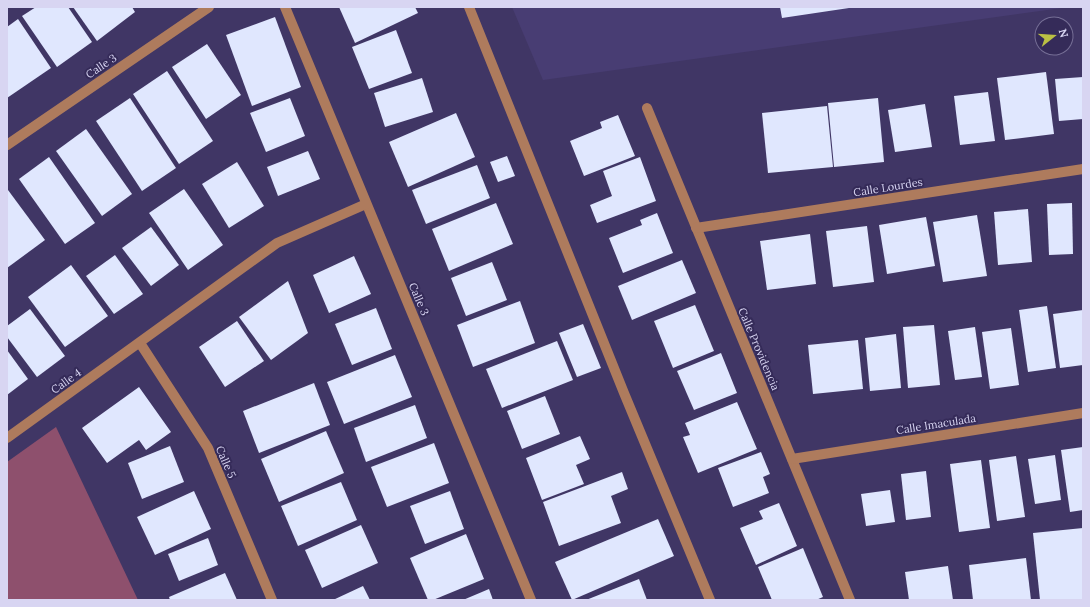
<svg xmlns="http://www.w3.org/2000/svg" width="1090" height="607" viewBox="0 0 1090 607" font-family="Lora,serif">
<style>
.built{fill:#483d73}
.green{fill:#8e506d}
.building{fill:#e0e7fe}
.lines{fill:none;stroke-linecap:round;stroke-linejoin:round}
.minor{stroke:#ae7b5d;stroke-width:10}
.labels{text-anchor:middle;stroke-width:4;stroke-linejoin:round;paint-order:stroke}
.street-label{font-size:11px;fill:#d8d5f2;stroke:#352b59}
</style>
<rect width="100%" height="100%" fill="#403665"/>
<path class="built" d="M 512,7 L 1069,7 L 543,80 Z"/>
<path class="green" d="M 56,427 L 138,600 L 7,600 L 7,462 Z"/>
<g class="building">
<path d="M 36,7 L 68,7 L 92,42 L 57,67 L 22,16 Z"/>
<path d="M 73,7 L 132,7 L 135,12 L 97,41 Z"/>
<path d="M 339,7 L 415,7 L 418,13 L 355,43 Z"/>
<path d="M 780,7 L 849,7 L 849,8 L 782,18 Z"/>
<path d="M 275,17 L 301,87 L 252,106 L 226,35 Z"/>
<path d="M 18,19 L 51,68 L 7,98 L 7,27 Z"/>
<path d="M 396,30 L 412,73 L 369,89 L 352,47 Z"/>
<path d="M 207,44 L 241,95 L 206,119 L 172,67 Z"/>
<path d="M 167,71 L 213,141 L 179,164 L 133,94 Z"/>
<path d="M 1046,72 L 1054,134 L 1005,140 L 997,78 Z"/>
<path d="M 1083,77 L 1083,119 L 1059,121 L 1055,79 Z"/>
<path d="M 422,78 L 433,112 L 385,127 L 374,93 Z"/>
<path d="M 988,92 L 995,141 L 960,145 L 954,96 Z"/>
<path d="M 130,98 L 176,168 L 142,191 L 96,121 Z"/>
<path d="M 290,98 L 305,136 L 266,152 L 250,113 Z"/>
<path d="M 878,98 L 884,162 L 834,167 L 828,103 Z"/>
<path d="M 925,104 L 932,147 L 895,152 L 888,110 Z"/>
<path d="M 827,106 L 833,167 L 768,173 L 762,113 Z"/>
<path d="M 456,113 L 475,157 L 408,187 L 389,142 Z"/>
<path d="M 618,115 L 635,156 L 584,176 L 570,141 L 602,128 L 600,122 Z"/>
<path d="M 86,129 L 132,194 L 102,216 L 56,151 Z"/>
<path d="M 308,151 L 320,179 L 278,196 L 267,167 Z"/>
<path d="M 507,156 L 515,176 L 498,182 L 490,162 Z"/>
<path d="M 49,157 L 95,223 L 65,244 L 19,179 Z"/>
<path d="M 640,157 L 656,201 L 597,223 L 590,205 L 612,196 L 603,171 Z"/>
<path d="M 237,162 L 264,206 L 229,228 L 202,184 Z"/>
<path d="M 477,165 L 490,198 L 426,224 L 412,190 Z"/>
<path d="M 184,189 L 223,245 L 188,270 L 149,213 Z"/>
<path d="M 8,190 L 45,240 L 7,268 L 7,191 Z"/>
<path d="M 496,203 L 513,244 L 449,271 L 432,229 Z"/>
<path d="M 1072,203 L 1073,254 L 1049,255 L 1047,204 Z"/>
<path d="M 1028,209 L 1032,262 L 998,265 L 994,212 Z"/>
<path d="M 657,213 L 673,253 L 623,273 L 609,238 L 642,225 L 640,220 Z"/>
<path d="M 977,215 L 987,276 L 943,282 L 933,222 Z"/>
<path d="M 926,217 L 935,266 L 887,274 L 879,225 Z"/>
<path d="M 867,226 L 874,282 L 833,287 L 826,231 Z"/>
<path d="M 151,227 L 179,265 L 151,286 L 122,248 Z"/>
<path d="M 810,234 L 816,284 L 767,290 L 760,241 Z"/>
<path d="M 115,255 L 143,294 L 114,314 L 86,276 Z"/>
<path d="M 354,256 L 371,294 L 329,313 L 313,275 Z"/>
<path d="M 682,260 L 696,293 L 632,320 L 618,286 Z"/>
<path d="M 492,262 L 507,300 L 466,316 L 451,278 Z"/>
<path d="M 71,265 L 108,316 L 65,347 L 28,297 Z"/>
<path d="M 288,281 L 308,333 L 271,360 L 239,317 Z"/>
<path d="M 520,301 L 535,343 L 473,367 L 457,325 Z"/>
<path d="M 695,305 L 714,351 L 673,368 L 654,321 Z"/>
<path d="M 1047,306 L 1056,368 L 1028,372 L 1019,310 Z"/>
<path d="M 376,308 L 392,349 L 352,365 L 335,324 Z"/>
<path d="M 30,309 L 65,356 L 37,377 L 7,337 L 7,326 Z"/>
<path d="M 1083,310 L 1083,365 L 1060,368 L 1053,314 Z"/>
<path d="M 237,321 L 264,361 L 225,387 L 199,347 Z"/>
<path d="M 583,324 L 601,368 L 577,377 L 559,333 Z"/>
<path d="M 934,325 L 940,385 L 908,388 L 903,327 Z"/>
<path d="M 975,327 L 982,377 L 955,380 L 948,331 Z"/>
<path d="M 1011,328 L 1019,385 L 990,389 L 982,332 Z"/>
<path d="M 896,334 L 901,388 L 870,391 L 865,338 Z"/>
<path d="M 858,340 L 863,389 L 813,394 L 808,345 Z"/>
<path d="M 557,341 L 573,380 L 502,408 L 486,369 Z"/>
<path d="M 7,350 L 28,379 L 7,395 Z"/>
<path d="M 721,353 L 737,393 L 694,410 L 677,371 Z"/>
<path d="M 395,355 L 412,397 L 344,424 L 327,382 Z"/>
<path d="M 314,383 L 330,425 L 259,453 L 243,411 Z"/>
<path d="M 139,387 L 171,432 L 146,450 L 139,440 L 107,463 L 82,428 Z"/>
<path d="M 545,396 L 560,434 L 522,449 L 507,411 Z"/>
<path d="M 737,402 L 757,449 L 698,473 L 683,437 L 690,435 L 685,423 Z"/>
<path d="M 415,405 L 427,438 L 366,462 L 354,428 Z"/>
<path d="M 326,431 L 344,473 L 279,502 L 261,459 Z"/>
<path d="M 580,436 L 590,459 L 576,465 L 584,484 L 542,500 L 526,458 Z"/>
<path d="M 434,443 L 449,483 L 387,507 L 371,467 Z"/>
<path d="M 170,446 L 184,482 L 142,499 L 128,463 Z"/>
<path d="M 1083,447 L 1083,510 L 1070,512 L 1061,450 Z"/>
<path d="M 761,452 L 770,474 L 763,477 L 769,493 L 733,507 L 718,468 Z"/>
<path d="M 1055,455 L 1061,500 L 1035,504 L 1028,459 Z"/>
<path d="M 1016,456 L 1025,517 L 997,521 L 989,460 Z"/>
<path d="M 981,460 L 990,528 L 959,532 L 950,464 Z"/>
<path d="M 926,471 L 931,517 L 906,520 L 901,474 Z"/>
<path d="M 622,472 L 628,489 L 611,496 L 621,523 L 559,546 L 543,502 Z"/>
<path d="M 341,482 L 357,520 L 298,546 L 281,506 Z"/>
<path d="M 890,490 L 895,522 L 866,526 L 861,494 Z"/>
<path d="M 194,491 L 211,529 L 155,555 L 137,517 Z"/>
<path d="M 450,491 L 464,529 L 425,544 L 410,506 Z"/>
<path d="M 779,503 L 797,546 L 756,565 L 740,528 L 763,519 L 759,511 Z"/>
<path d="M 658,519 L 674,556 L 572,600 L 555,562 Z"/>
<path d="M 361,525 L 378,563 L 322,588 L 305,550 Z"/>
<path d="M 1083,528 L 1083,600 L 1040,600 L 1033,533 Z"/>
<path d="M 466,534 L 484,579 L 433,600 L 428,600 L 410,558 Z"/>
<path d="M 208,538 L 218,565 L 179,581 L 168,554 Z"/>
<path d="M 803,548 L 823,597 L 816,600 L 772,600 L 758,567 Z"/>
<path d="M 1026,558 L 1031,600 L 973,600 L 969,565 Z"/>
<path d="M 948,566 L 953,600 L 909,600 L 905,572 Z"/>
<path d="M 225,573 L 237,600 L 170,600 L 169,597 Z"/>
<path d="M 639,579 L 647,600 L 586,600 Z"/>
<path d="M 363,586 L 370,600 L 333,600 Z"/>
<path d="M 489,589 L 493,600 L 463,600 Z"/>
</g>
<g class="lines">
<g class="minor">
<path d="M 285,7 L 531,600"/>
<path d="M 469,7 L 624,393 L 710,600"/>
<path d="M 647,108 L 850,600"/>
<path d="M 7,145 L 209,7"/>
<path d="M 696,228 L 1083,169"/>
<path d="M 140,343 L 208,448 L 272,600"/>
<path d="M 7,438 L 277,243 L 366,204"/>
<path d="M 792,459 L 1083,413"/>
</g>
</g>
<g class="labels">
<g class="street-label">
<text transform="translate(101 66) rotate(-34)" y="4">Calle 3</text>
<text transform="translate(888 187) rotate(-9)" y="4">Calle Lourdes</text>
<text transform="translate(419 299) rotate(67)" y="4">Calle 3</text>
<text transform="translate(759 349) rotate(67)" y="4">Calle Providencia</text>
<text transform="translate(66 381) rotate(-36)" y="4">Calle 4</text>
<text transform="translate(936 424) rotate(-9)" y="4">Calle Imaculada</text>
<text transform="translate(226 462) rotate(66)" y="4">Calle 5</text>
</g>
</g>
<rect width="1090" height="607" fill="none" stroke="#d8d5f2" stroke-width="16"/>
<g transform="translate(1054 36) rotate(73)"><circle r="19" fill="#352b59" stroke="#766f96"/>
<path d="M0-3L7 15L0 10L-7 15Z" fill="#bbc044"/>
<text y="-6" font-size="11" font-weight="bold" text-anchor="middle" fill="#d8d5f2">N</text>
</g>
</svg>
